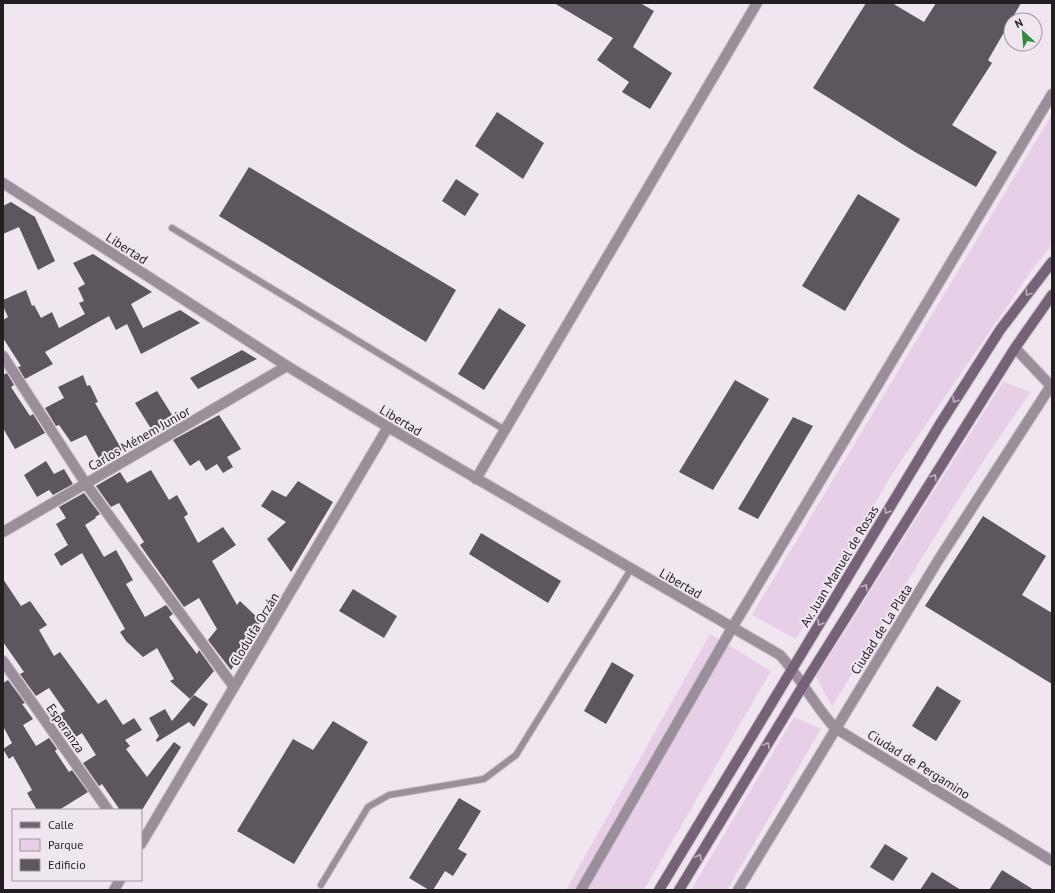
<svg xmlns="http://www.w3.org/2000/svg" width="1055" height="893" viewBox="0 0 1055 893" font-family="'PT Sans',sans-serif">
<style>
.green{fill:#e8cfe8}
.building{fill:#5e565e}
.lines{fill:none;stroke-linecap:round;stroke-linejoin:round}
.service-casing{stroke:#cbc2cb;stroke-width:8}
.minor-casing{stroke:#cbc2cb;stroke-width:12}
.secondary-casing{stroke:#cbc2cb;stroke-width:12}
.service{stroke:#9b8e9b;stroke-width:6}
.minor{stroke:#9b8e9b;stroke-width:10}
.secondary{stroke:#756276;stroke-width:10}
.oneway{stroke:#bfb1bf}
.labels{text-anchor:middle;stroke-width:4;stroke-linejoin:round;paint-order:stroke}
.street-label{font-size:13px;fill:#221e22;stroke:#f0e6f0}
</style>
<rect width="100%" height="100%" fill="#f0e6f0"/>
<g class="green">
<path d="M 1052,114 L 1052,245 L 1032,270 L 890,477 L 821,598 L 796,639 L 752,615 Z"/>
<path d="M 1003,382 L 1031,392 C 958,493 896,601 832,707 L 816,677 Z"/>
<path d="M 710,634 L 771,671 L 644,890 L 566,890 Z"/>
<path d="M 794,717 L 821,729 L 727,890 L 691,890 Z"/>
</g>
<g class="building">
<path d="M 554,3 L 640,3 L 654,11 L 633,47 L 672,73 L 650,109 L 622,92 L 629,82 L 597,60 L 613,38 Z"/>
<path d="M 866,3 L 892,3 L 924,22 L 936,3 L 1021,3 L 988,60 L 992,63 L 952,125 L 997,152 L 976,187 L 915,152 L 813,88 Z"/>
<path d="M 497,112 L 544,143 L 523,179 L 475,146 Z"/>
<path d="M 249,167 L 456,290 L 426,342 L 219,216 Z"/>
<path d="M 456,179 L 479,194 L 465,216 L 442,201 Z"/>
<path d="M 858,194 L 900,219 L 845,311 L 802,286 Z"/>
<path d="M 11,202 L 35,217 L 55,261 L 38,270 L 19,227 L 3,234 L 3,206 Z"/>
<path d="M 93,254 L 152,292 L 131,304 L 143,328 L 180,310 L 200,323 L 141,354 L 127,324 L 116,330 L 109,316 L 45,352 L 53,364 L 25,379 L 18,367 L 21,366 L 3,338 L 3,320 L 8,317 L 3,306 L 3,300 L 26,290 L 32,306 L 34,305 L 41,318 L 52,312 L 59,328 L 85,314 L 79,303 L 84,301 L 78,288 L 85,284 L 73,263 Z"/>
<path d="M 499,308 L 526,325 L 484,390 L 458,374 Z"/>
<path d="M 242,350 L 257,359 L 198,389 L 190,378 Z"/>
<path d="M 7,373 L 14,385 L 11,387 L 30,416 L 33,414 L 45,433 L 15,449 L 3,428 L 3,375 Z"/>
<path d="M 83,375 L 87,386 L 90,385 L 98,402 L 95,403 L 122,450 L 101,462 L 86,435 L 71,442 L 59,425 L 56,426 L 45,408 L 64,398 L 58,387 Z"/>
<path d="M 735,380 L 769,399 L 713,490 L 679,472 Z"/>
<path d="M 157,391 L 177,423 L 166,429 L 164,426 L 153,432 L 135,403 Z"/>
<path d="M 219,415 L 241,449 L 227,457 L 233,467 L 223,473 L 217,464 L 206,471 L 199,460 L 190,466 L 173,440 Z"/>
<path d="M 793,417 L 813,426 L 758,519 L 738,509 Z"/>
<path d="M 46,461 L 54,474 L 64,469 L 73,484 L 53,495 L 49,490 L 37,497 L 24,475 Z"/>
<path d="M 151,470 L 169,500 L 177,495 L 188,514 L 184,517 L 198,543 L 223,527 L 236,545 L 212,561 L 237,605 L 240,601 L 261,621 L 231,670 L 208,640 L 217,629 L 199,598 L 184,607 L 140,545 L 144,542 L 119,503 L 111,507 L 96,486 L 120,472 L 127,483 Z"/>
<path d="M 298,481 L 333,502 L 291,572 L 267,539 L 286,522 L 261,506 L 272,490 L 286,497 Z"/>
<path d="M 84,493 L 100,514 L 95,517 L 96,518 L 85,525 L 104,557 L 116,550 L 133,580 L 126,584 L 145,617 L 166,605 L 173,614 L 169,617 L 197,654 L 199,650 L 214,671 L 190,699 L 170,681 L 174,679 L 157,648 L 143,657 L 126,641 L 120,632 L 125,629 L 82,553 L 61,566 L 54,554 L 68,545 L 56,524 L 66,518 L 59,507 Z"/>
<path d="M 983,516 L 1046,556 L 1022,595 L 1052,613 L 1052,684 L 925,606 Z"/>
<path d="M 481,533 L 561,581 L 548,603 L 469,554 Z"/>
<path d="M 3,579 L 21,606 L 30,601 L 47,625 L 39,630 L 54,656 L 60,652 L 98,704 L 106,699 L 123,725 L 134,718 L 142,730 L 125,740 L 130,746 L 126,749 L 147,777 L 174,742 L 181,747 L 142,810 L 120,810 L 102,784 L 99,786 L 83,763 L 96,755 L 82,733 L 68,742 L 60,731 L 64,729 L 55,717 L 65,711 L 49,688 L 36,696 L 20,674 L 24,672 L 3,642 Z"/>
<path d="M 353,589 L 397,616 L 384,638 L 339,611 Z"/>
<path d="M 612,662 L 634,675 L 606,724 L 584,711 Z"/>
<path d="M 8,680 L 25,703 L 22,704 L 33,719 L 23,725 L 36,746 L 49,738 L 57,749 L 55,751 L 69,772 L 72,770 L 88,792 L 59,810 L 37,810 L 27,793 L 32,790 L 13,756 L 9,759 L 3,749 L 12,743 L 3,726 L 3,683 Z"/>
<path d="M 937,686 L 961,701 L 936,741 L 912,726 Z"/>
<path d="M 194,695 L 208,704 L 194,727 L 189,722 L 157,742 L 156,740 L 159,736 L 149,718 L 165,709 L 172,721 Z"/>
<path d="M 333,721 L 368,742 L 294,864 L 237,831 L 293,739 L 313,750 Z"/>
<path d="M 459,798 L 481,811 L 458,849 L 467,854 L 453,876 L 445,871 L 433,890 L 429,890 L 409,878 Z"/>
<path d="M 885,844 L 908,858 L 893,881 L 870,867 Z"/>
<path d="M 1002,870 L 1034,890 L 989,890 Z"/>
<path d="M 932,872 L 961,890 L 920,890 Z"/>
</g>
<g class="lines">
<defs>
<g id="service">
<path d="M 172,228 L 505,430"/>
<path d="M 321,885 L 368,807 L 389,795 L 484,779 L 516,755 L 631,569"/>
</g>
<g id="minor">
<path d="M 3,183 L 287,366 L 388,427 L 780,655 C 801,678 814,705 835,728 L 1052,861"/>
<path d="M 1015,348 L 1052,387"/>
<path d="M 3,356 L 86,484 L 234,687"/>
<path d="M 476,479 L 757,3"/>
<path d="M 3,532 L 287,366"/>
<path d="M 3,661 L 108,810"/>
<path d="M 141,844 L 388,427"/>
<path d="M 114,890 L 120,880"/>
<path d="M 581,890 L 732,628 L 1052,94"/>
<path d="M 738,890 L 939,559 L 1052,384"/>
</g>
<g id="secondary">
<path d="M 659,890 L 940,424 L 1000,330 L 1052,262"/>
<path d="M 679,890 L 804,684 L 1015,348 L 1052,295"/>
</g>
</defs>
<use href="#service" class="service-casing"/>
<use href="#minor" class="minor-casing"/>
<use href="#secondary" class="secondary-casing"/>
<use href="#service" class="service"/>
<use href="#minor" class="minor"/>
<use href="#secondary" class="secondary"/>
</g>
<defs><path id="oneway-chevron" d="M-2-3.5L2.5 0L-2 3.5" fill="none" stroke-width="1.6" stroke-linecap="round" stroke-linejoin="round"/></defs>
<g class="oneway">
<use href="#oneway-chevron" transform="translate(1028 293) rotate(127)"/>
<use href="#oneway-chevron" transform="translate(955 400) rotate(123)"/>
<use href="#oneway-chevron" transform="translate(934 477) rotate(-58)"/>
<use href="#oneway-chevron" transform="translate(887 511) rotate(121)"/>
<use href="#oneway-chevron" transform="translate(865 587) rotate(-58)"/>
<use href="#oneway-chevron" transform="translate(820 623) rotate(121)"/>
<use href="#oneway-chevron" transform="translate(767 745) rotate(-59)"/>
<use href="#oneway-chevron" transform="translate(699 857) rotate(-59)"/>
</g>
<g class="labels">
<g class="street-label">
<text transform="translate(127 248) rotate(33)" y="5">Libertad</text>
<text transform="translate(401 420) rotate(31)" y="5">Libertad</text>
<text transform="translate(139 438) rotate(-30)" y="5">Carlos Ménem Junior</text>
<text transform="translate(839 566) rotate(-59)" y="5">Av. Juan Manuel de Rosas</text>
<text transform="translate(681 583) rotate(30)" y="5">Libertad</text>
<text transform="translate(254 629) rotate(-59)" y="5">Clodulfa Orzán</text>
<text transform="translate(881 629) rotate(-58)" y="5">Ciudad de La Plata</text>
<text transform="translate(66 728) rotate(55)" y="5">Esperanza</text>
<text transform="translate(919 764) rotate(32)" y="5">Ciudad de Pergamino</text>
</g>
</g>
<rect width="1055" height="893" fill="none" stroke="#221e22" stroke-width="8"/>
<rect x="12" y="809" width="130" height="72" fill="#f0e6f0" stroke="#9e969e"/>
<rect x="20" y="822" width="20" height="6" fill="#756276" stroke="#9e969e"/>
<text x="48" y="829" font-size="12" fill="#221e22">Calle</text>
<rect x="20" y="839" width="20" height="12" fill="#e8cfe8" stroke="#9e969e"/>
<text x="48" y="849" font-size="12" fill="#221e22">Parque</text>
<rect x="20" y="859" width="20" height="12" fill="#5e565e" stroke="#9e969e"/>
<text x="48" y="869" font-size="12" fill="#221e22">Edificio</text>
<g transform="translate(1023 32) rotate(334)"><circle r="19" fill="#f0e6f0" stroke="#9e969e"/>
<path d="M0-3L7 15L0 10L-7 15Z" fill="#2f8b3d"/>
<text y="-6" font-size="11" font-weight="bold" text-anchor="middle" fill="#221e22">N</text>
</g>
</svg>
